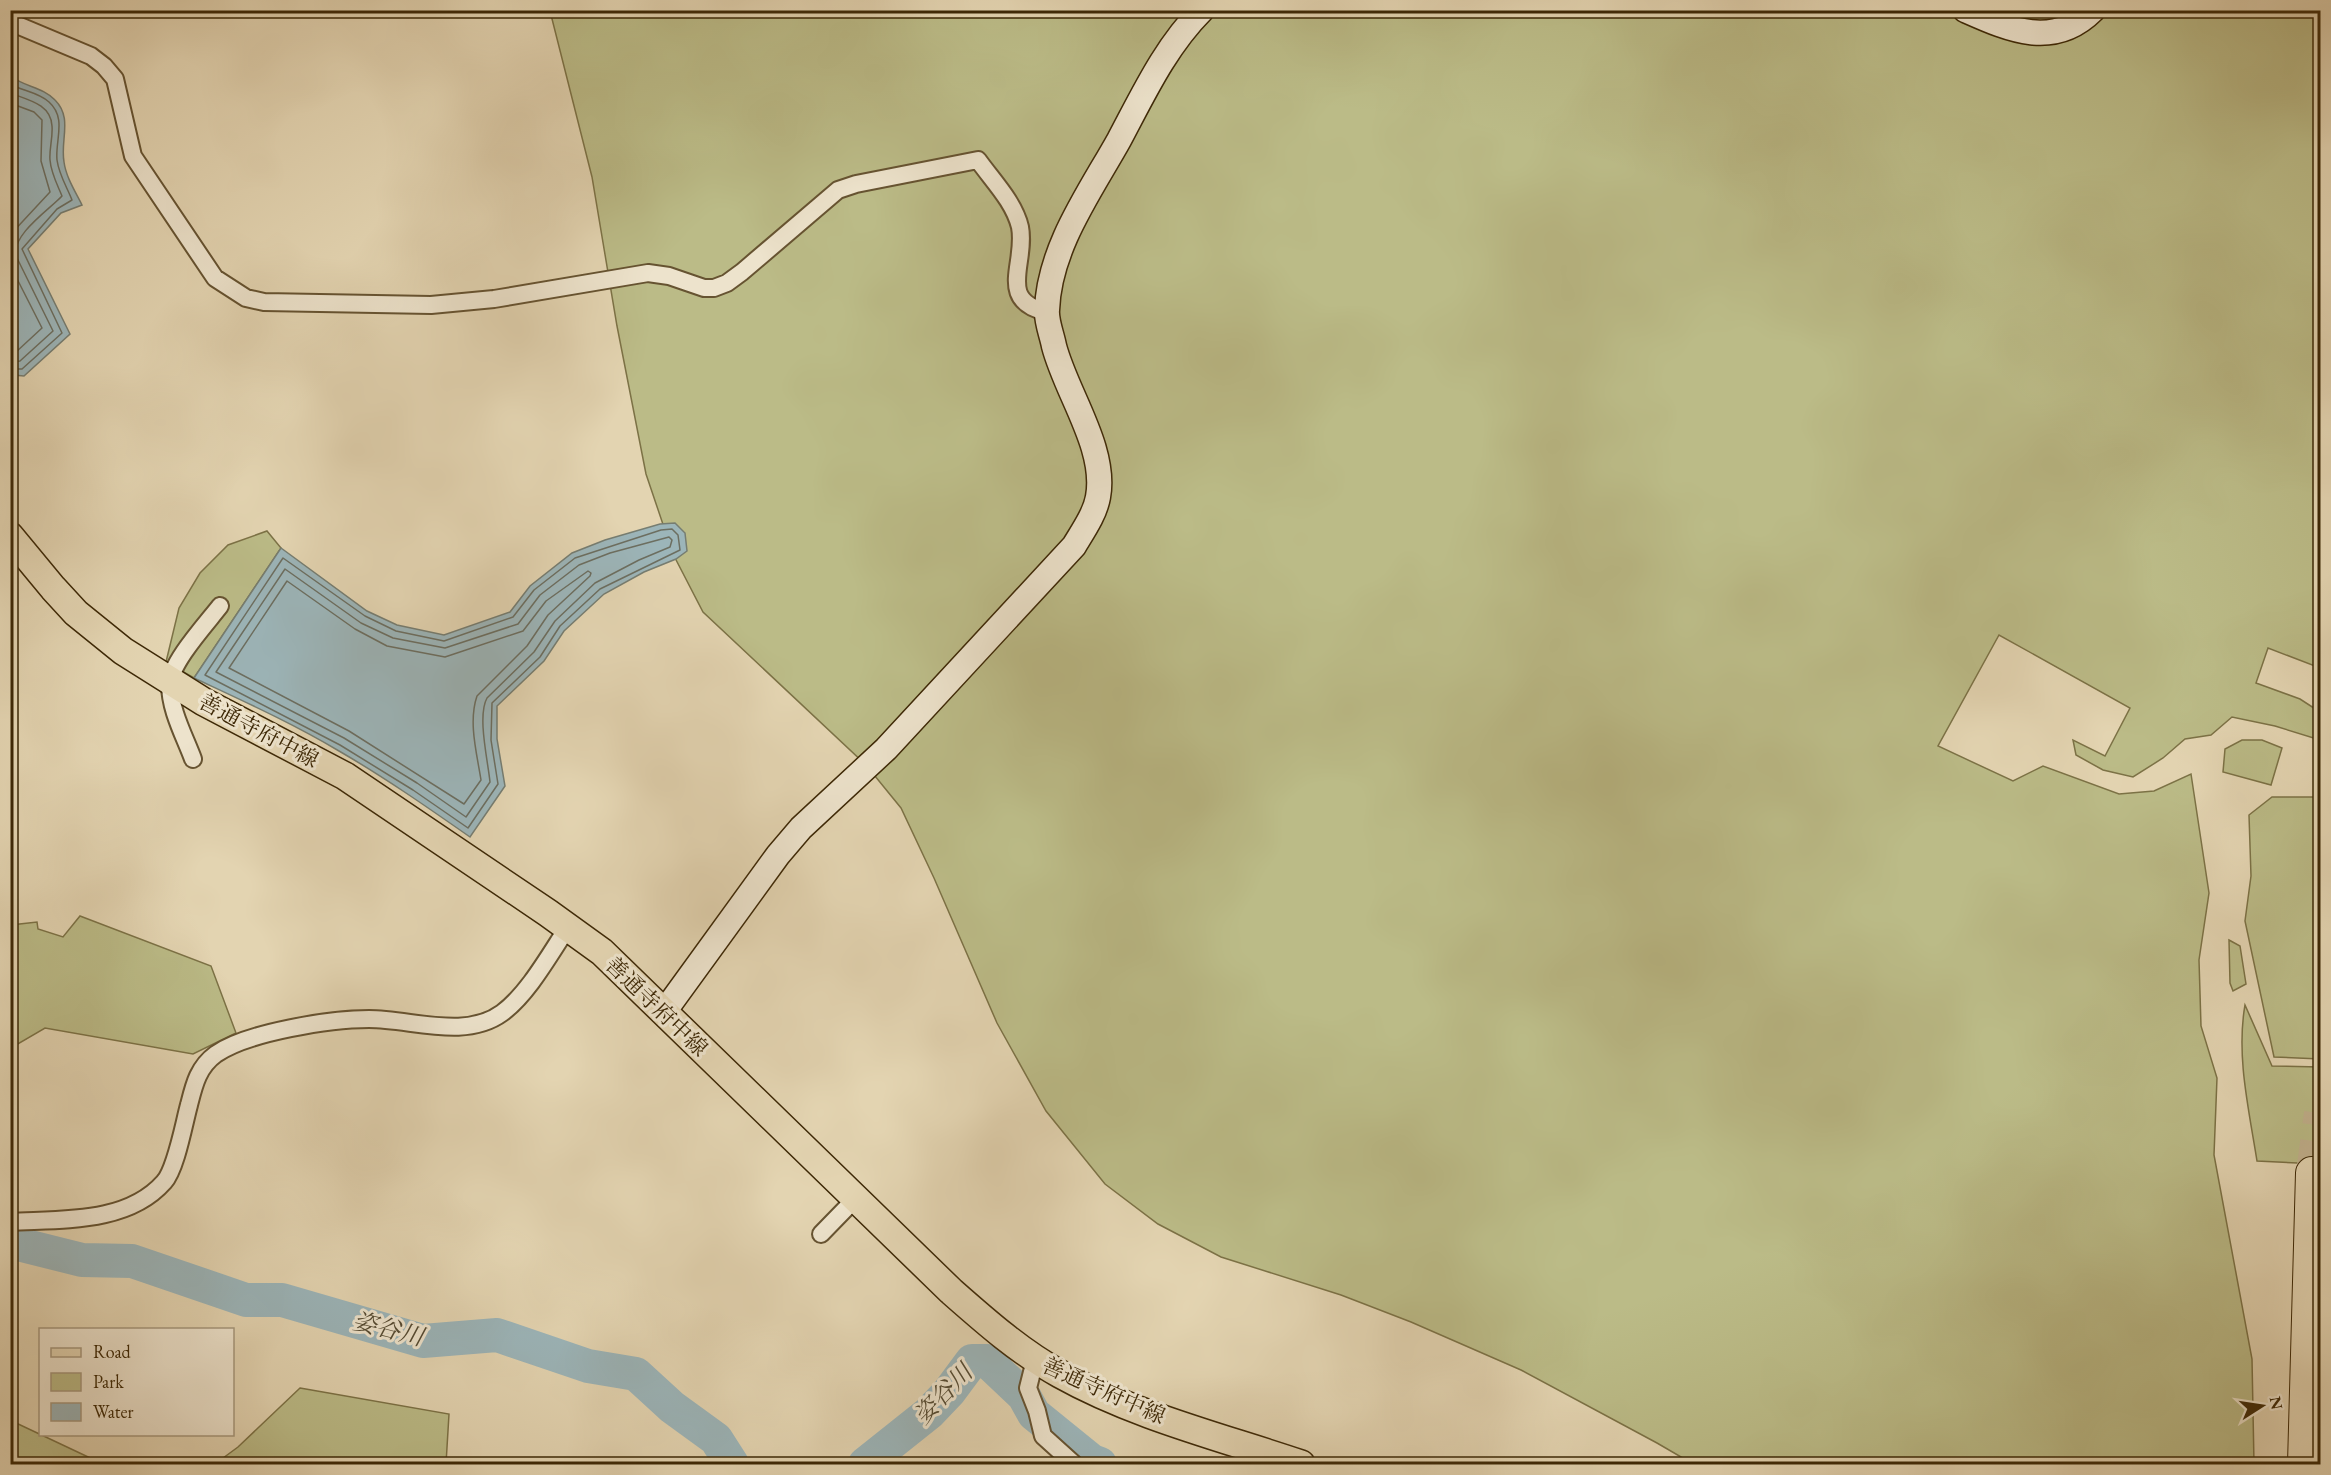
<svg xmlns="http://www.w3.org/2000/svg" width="2331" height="1475" viewBox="0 0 2331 1475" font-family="'EB Garamond','Noto Serif JP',serif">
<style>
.green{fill:#bbbb87;stroke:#7c7246;stroke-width:1.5}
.water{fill:#9cb5b9;stroke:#767d71;stroke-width:1.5}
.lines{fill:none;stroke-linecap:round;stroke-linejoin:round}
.shore{stroke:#6c6e60;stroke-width:1.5}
.river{stroke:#9cb5b9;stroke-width:34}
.highway-tunnel{stroke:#c2b28f;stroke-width:32;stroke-dasharray:32 16;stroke-linecap:butt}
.street-casing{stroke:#665331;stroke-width:20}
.secondary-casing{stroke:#3d2806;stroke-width:27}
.primary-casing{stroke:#3d2806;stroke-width:30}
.highway-casing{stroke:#3d2806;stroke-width:34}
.street{stroke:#ede3cc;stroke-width:16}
.secondary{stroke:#ede3cc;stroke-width:24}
.primary{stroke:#e3d4b1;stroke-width:27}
.highway{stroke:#e3d4b1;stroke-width:32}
.labels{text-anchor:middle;stroke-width:6;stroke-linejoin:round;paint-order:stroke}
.street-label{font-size:22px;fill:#3d2806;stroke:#ede3cc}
.water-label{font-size:24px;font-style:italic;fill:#554b33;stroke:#ede3cc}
</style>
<rect width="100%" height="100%" fill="#e3d4b1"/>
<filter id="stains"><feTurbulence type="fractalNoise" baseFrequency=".00333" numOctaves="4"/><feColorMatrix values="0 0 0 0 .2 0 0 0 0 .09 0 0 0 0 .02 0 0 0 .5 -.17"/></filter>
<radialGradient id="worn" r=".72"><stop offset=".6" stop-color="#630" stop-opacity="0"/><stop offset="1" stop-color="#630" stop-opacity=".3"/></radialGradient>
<g class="green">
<path d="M 550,11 L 2320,11 L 2320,668 L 2268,648 L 2256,683 L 2300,699 L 2320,712 L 2320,740 L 2275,726 L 2232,717 L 2211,735 L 2185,739 L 2163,758 L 2133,777 L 2103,770 L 2076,755 L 2073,740 L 2105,756 L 2130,708 L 1999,635 L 1938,746 L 2013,781 L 2043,766 L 2119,794 L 2154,791 L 2191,774 L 2209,893 L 2199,960 L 2201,1026 L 2217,1078 L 2214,1155 L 2252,1359 L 2254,1464 L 1693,1464 L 1657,1443 L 1521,1370 L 1411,1322 L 1341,1295 L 1221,1257 L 1158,1224 L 1105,1184 L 1046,1111 L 997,1023 L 934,878 L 901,808 L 866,765 L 703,612 L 673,554 L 646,474 L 617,326 L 592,177 Z"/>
<path d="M 267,531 L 281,548 L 194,678 L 166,662 L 179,608 L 200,573 L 228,545 Z"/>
<path d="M 2242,740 L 2262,740 L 2282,748 L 2271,785 L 2223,772 L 2225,749 Z"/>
<path d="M 2272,797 L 2320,797 L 2320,1059 L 2274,1057 L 2245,921 L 2251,876 L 2249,815 Z"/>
<path d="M 80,916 L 211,966 L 236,1033 L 193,1054 L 45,1028 L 11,1048 L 11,925 L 37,922 L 38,929 L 63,937 Z"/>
<path d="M 2229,940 L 2240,946 L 2246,984 L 2233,991 L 2230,983 Z"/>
<path d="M 2245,1005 L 2272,1066 L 2320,1067 L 2320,1164 L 2257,1161 C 2249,1110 2236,1056 2245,1005 Z"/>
<path d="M 300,1388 L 449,1414 L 446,1464 L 215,1464 L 238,1447 Z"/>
<path d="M 10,1421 L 14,1422 L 103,1464 L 11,1464 Z"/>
</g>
<g class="water">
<path d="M 11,76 C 24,87 43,87 55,100 C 73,118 60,140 64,162 C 66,177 75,191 82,205 L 61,213 L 28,249 L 70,334 L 24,376 L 13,375 L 10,372 Z"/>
<path d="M 675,523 L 685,533 L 687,551 L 676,559 L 644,572 L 604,594 L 564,631 L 544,661 L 497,706 L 497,739 L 505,786 L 470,837 C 427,807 384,777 339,751 C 292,723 243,701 194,678 L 281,548 L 367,611 L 397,625 L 444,635 L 510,612 L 530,586 L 572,553 L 605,540 L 660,524 Z"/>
</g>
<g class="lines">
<g class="shore">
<path d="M 10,84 C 22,91 38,92 49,102 C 67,118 55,140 57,160 C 59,175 67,187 72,200 L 57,209 L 22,249 L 62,333 L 22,369 L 10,369"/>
<path d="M 10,93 C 28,100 51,104 52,126 C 53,138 49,149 50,160 C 51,173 57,184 62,196 C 50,209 11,235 16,256 L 53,331 L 20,361 L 10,362"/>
<path d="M 10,103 L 34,112 L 42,120 L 41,161 L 50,192 L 10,235"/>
<path d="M 10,265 L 42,328 L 16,352 L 10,353"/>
<path d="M 661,530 L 672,529 L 678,535 L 680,550 L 600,589 L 560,626 L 540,657 L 492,703 L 491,740 L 498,784 L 468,828 L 413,790 L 340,745 L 205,675 L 283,558 L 365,616 L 396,631 L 444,641 L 513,617 L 534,590 L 575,558 Z"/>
<path d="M 669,537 L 672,540 L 670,547 L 639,560 L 595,583 L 555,621 L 534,652 L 487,698 C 477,716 488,761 490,782 L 466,817 L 417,783 L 344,738 L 216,672 L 285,569 L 361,623 L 393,638 L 445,648 L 518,624 L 540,595 L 579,565 L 610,553 Z"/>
<path d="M 588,571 L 591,573 L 590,576 L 548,615 L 527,646 L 477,696 C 468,722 477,754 481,780 L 464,804 L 349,731 L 229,668 L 287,581 L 355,629 L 387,646 L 445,657 L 523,631 L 546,601 Z"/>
</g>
<g class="river">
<path d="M 10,1242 L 82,1260 L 132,1261 L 246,1300 L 282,1300 L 423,1341 L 497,1335 L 588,1366 L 636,1374 L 672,1407 L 716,1439 L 732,1464"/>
<path d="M 865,1464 L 929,1413 L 949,1392 L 972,1361 L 987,1361 L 1024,1396 L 1034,1414 L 1092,1461 L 1100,1464"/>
</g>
<path class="highway-tunnel" d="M 2312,1173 L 2320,1113"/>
<defs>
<g id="street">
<path d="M 10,22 L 91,56 L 104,66 L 115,79 L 133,156 L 215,278 L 246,298 L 264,302 L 431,305 L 494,299 L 648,273 L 669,276 L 704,288 L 714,288 L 727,283 L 742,272 L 838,190 L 856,184 L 978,160 C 993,181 1014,202 1020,227 C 1027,263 996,300 1046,312"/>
<path d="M 193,759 C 184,735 170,710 170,684 C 170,663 207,623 220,606"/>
<path d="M 10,1222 C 61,1219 127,1224 164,1182 C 176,1169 184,1123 189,1105 C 194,1085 198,1067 216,1054 C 248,1032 331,1019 369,1019 C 412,1019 465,1040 502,1013 C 528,994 550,954 568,927"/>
<path d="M 821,1234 L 856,1198"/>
<path d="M 1035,1360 L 1028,1388 L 1037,1411 L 1043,1436 L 1074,1464"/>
</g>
<g id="secondary">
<path d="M 1965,10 C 2008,29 2053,50 2093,10"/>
<path d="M 664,1012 L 778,855 L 801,828 L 886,749 L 1074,546 C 1083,531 1095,514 1098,497 C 1107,448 1066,393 1054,346 C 1052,335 1046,321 1047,310 C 1049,248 1090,192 1119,140 C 1143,95 1165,47 1202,10"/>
</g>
<path id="primary" d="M 10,536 L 53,588 L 76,613 L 123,651 L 204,702 L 345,776 L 548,913 L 602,952 L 951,1291 C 985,1321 1020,1352 1060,1374 C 1135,1416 1221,1437 1301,1464"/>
<path id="highway" d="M 2304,1464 L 2312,1173"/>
</defs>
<use href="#street" class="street-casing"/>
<use href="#secondary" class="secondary-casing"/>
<use href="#primary" class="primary-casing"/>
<use href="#highway" class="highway-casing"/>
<use href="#street" class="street"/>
<use href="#secondary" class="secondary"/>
<use href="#primary" class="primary"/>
<use href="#highway" class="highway"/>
</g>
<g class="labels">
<g class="street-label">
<text transform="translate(259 730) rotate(28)" y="8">善通寺府中線</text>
<text transform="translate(657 1006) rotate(44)" y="8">善通寺府中線</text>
<text transform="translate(1104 1390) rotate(24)" y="8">善通寺府中線</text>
</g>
<g class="water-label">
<text transform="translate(388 1329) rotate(14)" y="8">姿谷川</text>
<text transform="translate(943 1394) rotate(-46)" y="8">姿谷川</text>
</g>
</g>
<rect width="2331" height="1475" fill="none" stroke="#e3d4b1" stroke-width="36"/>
<rect x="12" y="12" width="2307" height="1451" fill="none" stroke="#3d2806" stroke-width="3"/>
<rect x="18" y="18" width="2295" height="1439" fill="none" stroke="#3d2806" stroke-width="1.5"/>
<rect x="39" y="1328" width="195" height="108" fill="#ede3cc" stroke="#a7987d" stroke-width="1.5"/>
<rect x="51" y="1348" width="30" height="9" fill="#e3d4b1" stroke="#a7987d" stroke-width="1.5"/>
<text x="93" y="1358" font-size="18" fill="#3d2806">Road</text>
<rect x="51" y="1373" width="30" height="18" fill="#bbbb87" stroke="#a7987d" stroke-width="1.5"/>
<text x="93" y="1388" font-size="18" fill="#3d2806">Park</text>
<rect x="51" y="1403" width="30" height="18" fill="#9cb5b9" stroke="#a7987d" stroke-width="1.5"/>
<text x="93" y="1418" font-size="18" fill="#3d2806">Water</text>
<g transform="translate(2262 1406) rotate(78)" stroke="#ede3cc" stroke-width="4.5" paint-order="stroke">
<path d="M0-4.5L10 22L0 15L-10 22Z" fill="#3d2806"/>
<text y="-9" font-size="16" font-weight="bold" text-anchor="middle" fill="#3d2806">N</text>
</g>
<rect width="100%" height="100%" filter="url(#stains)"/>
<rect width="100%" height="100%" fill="url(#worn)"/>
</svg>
